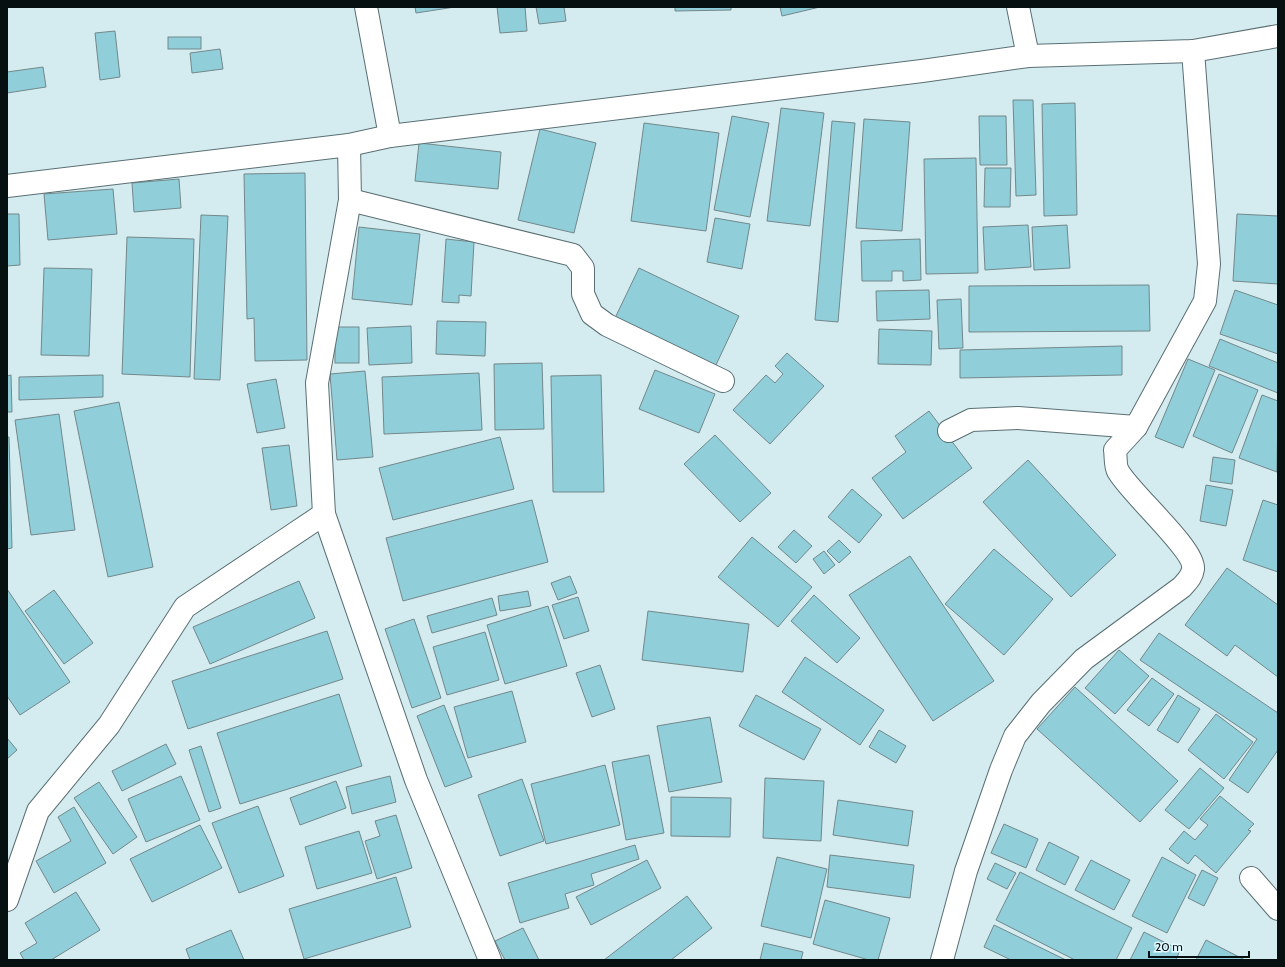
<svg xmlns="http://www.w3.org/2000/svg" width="1285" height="967" viewBox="0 0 1285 967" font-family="Cabin,sans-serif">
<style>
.building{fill:#90ced9;stroke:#72888b}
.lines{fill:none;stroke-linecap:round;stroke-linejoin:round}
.street-casing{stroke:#5a6f73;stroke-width:24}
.secondary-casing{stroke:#5a6f73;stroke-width:24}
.street{stroke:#fff;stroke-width:22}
.secondary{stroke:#fff;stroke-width:22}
</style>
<rect width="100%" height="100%" fill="#d4ecf0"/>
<g class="building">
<path d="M 415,7 L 455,7 L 416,13 Z"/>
<path d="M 497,7 L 525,7 L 527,31 L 500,33 Z"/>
<path d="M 536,7 L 564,7 L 566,21 L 539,24 Z"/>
<path d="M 675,7 L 731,7 L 731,10 L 675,11 Z"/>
<path d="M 780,7 L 820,7 L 782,16 Z"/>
<path d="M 115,31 L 120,77 L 100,80 L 95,33 Z"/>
<rect x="168" y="37" width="33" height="12"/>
<path d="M 220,49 L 223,69 L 192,73 L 190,53 Z"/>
<path d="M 43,67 L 46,87 L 7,93 L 7,72 Z"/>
<path d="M 1013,100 L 1033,100 L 1036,195 L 1016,196 Z"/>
<path d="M 1075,103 L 1077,215 L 1044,216 L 1042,104 Z"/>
<path d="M 781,108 L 824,113 L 810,226 L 767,221 Z"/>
<path d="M 732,116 L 769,123 L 750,217 L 714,210 Z"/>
<path d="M 979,116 L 1006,116 L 1007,165 L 980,165 Z"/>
<path d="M 864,119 L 910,122 L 902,231 L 856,228 Z"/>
<path d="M 832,121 L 855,123 L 838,322 L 815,320 Z"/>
<path d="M 644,123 L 719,133 L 706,231 L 631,221 Z"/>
<path d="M 540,129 L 596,143 L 574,233 L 518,220 Z"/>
<path d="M 419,143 L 501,152 L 498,189 L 415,181 Z"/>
<path d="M 976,158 L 978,273 L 926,274 L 924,159 Z"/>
<path d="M 985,168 L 1011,168 L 1010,207 L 984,207 Z"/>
<path d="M 305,173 L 307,360 L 255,361 L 254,318 L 247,319 L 244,174 Z"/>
<path d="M 179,179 L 181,208 L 134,212 L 132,183 Z"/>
<path d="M 113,189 L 117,234 L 48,240 L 44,194 Z"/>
<path d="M 7,214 L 19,214 L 20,265 L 7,266 Z"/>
<path d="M 1237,214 L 1278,216 L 1278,284 L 1233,281 Z"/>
<path d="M 201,215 L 228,216 L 220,380 L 194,379 Z"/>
<path d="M 715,218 L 750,224 L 742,269 L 707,262 Z"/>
<path d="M 1028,225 L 1031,267 L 985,270 L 983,227 Z"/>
<path d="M 1067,225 L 1070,268 L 1034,270 L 1032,227 Z"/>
<path d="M 359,227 L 420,234 L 412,305 L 352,299 Z"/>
<path d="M 127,237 L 194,239 L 190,377 L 122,374 Z"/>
<path d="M 446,239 L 474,242 L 471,296 L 459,295 L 459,303 L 442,302 Z"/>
<path d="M 920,239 L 921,280 L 903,281 L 903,271 L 892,271 L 892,281 L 862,281 L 861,241 Z"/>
<path d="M 44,268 L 92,269 L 89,356 L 41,355 Z"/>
<path d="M 639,268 L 739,316 L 715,367 L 615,318 Z"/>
<path d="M 1149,285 L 1150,331 L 969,332 L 969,286 Z"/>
<path d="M 929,290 L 930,319 L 877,321 L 876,291 Z"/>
<path d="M 1235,290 L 1278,305 L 1278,354 L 1220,334 Z"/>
<path d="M 961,299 L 963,348 L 939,349 L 937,300 Z"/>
<path d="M 437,321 L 486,322 L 485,356 L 436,354 Z"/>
<path d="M 411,326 L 412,363 L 369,365 L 367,328 Z"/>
<rect x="335" y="327" width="24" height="36"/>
<path d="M 879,329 L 932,331 L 931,365 L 878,364 Z"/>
<path d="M 1220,339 L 1278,363 L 1278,393 L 1209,366 Z"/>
<path d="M 1122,346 L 1122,375 L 960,378 L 960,350 Z"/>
<path d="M 787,353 L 824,386 L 770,444 L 733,410 L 766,375 L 775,383 L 783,374 L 775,366 Z"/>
<path d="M 1188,359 L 1215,370 L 1183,448 L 1155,437 Z"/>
<path d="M 542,363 L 544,429 L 495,430 L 494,364 Z"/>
<path d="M 655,370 L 715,394 L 699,433 L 639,409 Z"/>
<path d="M 365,371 L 373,457 L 337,460 L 330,374 Z"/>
<path d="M 479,373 L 482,430 L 384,434 L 382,377 Z"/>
<path d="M 1219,374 L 1258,390 L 1232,453 L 1193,436 Z"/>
<path d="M 11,375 L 12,412 L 7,412 L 7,376 Z"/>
<path d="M 103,375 L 103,397 L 19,400 L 19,377 Z"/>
<path d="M 601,375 L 604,492 L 553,492 L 551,376 Z"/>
<path d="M 276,379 L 285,428 L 257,433 L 247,384 Z"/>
<path d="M 1262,395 L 1278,401 L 1277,472 L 1239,458 Z"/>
<path d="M 119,402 L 153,567 L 108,577 L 74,411 Z"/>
<path d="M 929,411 L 972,468 L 903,519 L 872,478 L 906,452 L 895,436 Z"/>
<path d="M 59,414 L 75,530 L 31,535 L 15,420 Z"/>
<path d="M 715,435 L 771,493 L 740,522 L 684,464 Z"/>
<path d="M 7,437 L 9,437 L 12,548 L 7,549 Z"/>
<path d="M 500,437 L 514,489 L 393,520 L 379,468 Z"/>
<path d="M 289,445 L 297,506 L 271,510 L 262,448 Z"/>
<path d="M 1213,457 L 1235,460 L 1232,484 L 1210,481 Z"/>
<path d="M 1028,460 L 1116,555 L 1071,597 L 983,502 Z"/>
<path d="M 1206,485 L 1233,490 L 1226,526 L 1200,521 Z"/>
<path d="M 852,489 L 882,515 L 859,543 L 828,517 Z"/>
<path d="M 532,500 L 548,562 L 403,601 L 386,538 Z"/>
<path d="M 1263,500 L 1278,505 L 1278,572 L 1243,560 Z"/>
<path d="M 794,530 L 812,546 L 796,563 L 778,547 Z"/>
<path d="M 752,537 L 812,587 L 778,627 L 718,577 Z"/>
<path d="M 839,540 L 851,552 L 839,563 L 827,551 Z"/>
<path d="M 994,549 L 1053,599 L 1004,655 L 945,604 Z"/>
<path d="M 824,551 L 835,565 L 824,574 L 813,559 Z"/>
<path d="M 910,556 L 994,681 L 933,721 L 849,595 Z"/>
<path d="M 1227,568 L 1278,605 L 1278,677 L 1235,645 L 1227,656 L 1185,625 Z"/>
<path d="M 570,576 L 577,593 L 558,600 L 551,583 Z"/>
<path d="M 299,581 L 315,618 L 210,664 L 193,627 Z"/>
<path d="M 7,589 L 70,682 L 20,715 L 7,696 Z"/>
<path d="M 54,590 L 93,643 L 64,664 L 25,611 Z"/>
<path d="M 528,591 L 531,606 L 500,611 L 498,596 Z"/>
<path d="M 814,595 L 860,638 L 837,663 L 791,621 Z"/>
<path d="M 578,597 L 589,631 L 564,639 L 552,605 Z"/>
<path d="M 492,598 L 497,615 L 432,633 L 427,616 Z"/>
<path d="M 548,606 L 567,666 L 505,684 L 487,625 Z"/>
<path d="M 648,611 L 749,624 L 743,672 L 642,660 Z"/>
<path d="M 414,619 L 441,698 L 412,708 L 385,629 Z"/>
<path d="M 327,631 L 343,679 L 188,729 L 172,681 Z"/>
<path d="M 485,632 L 499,680 L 447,695 L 433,647 Z"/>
<path d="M 1159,633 L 1278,713 L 1278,750 L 1248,793 L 1229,780 L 1257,739 L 1140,660 Z"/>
<path d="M 1119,650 L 1149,676 L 1115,714 L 1085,688 Z"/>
<path d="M 805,657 L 884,710 L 860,745 L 782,692 Z"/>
<path d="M 600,665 L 615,709 L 592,717 L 576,673 Z"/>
<path d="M 1152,678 L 1174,694 L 1149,726 L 1127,710 Z"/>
<path d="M 1075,687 L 1178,781 L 1140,822 L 1037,729 Z"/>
<path d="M 512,691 L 526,742 L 468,758 L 454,707 Z"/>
<path d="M 339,694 L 362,766 L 240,804 L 217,733 Z"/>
<path d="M 756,695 L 821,729 L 804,760 L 739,726 Z"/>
<path d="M 1178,695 L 1200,709 L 1178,743 L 1157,730 Z"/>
<path d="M 444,705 L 472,777 L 445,787 L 417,716 Z"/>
<path d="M 1216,714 L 1253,742 L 1224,779 L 1188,750 Z"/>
<path d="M 710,717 L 722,782 L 669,792 L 657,726 Z"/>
<path d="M 879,730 L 906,746 L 896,763 L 869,747 Z"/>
<path d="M 7,738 L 17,750 L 7,759 Z"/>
<path d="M 166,744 L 176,764 L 122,791 L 112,771 Z"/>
<path d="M 201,746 L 221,808 L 209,812 L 189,750 Z"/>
<path d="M 649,755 L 664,833 L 626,840 L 612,762 Z"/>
<path d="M 605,765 L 620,825 L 546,844 L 531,784 Z"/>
<path d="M 1200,768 L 1224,788 L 1189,829 L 1165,810 Z"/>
<path d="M 181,776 L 200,820 L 146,842 L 128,799 Z"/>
<path d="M 390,776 L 396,802 L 352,814 L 346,787 Z"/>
<path d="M 765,778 L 824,781 L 821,841 L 763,838 Z"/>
<path d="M 522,779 L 544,841 L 500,856 L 478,795 Z"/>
<path d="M 336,781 L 346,808 L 300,825 L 290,798 Z"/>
<path d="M 99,782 L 137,837 L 113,854 L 74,798 Z"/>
<path d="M 1220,796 L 1254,824 L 1248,830 L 1251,831 L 1216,873 L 1195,855 L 1188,864 L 1169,849 L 1184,831 L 1195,840 L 1208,825 L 1200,819 Z"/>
<path d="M 671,797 L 731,798 L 730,837 L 671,836 Z"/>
<path d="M 838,800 L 913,811 L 908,846 L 833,835 Z"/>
<path d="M 258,806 L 284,876 L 239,893 L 212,823 Z"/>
<path d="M 74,807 L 106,863 L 54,893 L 36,861 L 71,841 L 58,817 Z"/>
<path d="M 396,815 L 412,868 L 377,879 L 365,841 L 380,836 L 375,821 Z"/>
<path d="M 1004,824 L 1038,839 L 1026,868 L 991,853 Z"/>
<path d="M 200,825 L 222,868 L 152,902 L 130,859 Z"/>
<path d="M 359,831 L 372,873 L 317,889 L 305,847 Z"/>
<path d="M 1049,842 L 1079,857 L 1065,885 L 1036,870 Z"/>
<path d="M 635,845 L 639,859 L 591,874 L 594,885 L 565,894 L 569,908 L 520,923 L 508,883 Z"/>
<path d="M 830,855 L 914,865 L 910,898 L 827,887 Z"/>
<path d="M 777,857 L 827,869 L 811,938 L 761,926 Z"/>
<path d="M 1162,857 L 1196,875 L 1167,933 L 1132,916 Z"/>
<path d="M 647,860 L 661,888 L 591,925 L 576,897 Z"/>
<path d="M 1091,860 L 1130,880 L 1114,910 L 1075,890 Z"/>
<path d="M 995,863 L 1016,873 L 1007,889 L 987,879 Z"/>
<path d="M 1202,870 L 1218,878 L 1204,906 L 1188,898 Z"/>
<path d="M 1020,872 L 1132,928 L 1116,960 L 1075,960 L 996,920 Z"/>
<path d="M 396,877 L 411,927 L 304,959 L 289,909 Z"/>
<path d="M 76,892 L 100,930 L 51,960 L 24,960 L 20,953 L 37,943 L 25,923 Z"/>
<path d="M 687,896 L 712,928 L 671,960 L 604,960 Z"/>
<path d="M 825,900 L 890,918 L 878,960 L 869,960 L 813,944 Z"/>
<path d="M 994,925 L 1066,960 L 1011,960 L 984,947 Z"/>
<path d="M 523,928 L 539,960 L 505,960 L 495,941 Z"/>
<path d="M 231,930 L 244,960 L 190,960 L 186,949 Z"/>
<path d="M 1144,932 L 1180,950 L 1176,960 L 1130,960 Z"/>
<path d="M 1206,940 L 1245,960 L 1196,960 Z"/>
<path d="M 764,943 L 803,952 L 801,960 L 760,960 Z"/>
</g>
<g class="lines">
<defs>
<g id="street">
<path d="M 366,7 L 390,136"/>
<path d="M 1018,7 L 1028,56"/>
<path d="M 349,145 L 350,200 L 317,383 L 324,514 L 416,780 L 490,960"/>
<path d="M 350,200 L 573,255 L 583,268 L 583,294 L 592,314 L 607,325 L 723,381"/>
<path d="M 949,431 L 971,420 L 1018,418 L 1136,427"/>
<path d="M 1251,878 L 1278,909"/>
<path d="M 7,900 L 38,811 L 109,725 L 185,607 L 324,514"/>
<path d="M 942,960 L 966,871 L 1001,770 L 1015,736 L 1041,703 L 1084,659 L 1182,587 C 1187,581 1192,577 1193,569 C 1196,550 1129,492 1118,471 C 1115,466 1116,456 1115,450 L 1136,427 L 1205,301 L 1209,264 L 1193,51"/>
</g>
<path id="secondary" d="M 7,186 L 349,145 L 390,136 L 922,71 L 1028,56 L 1193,51 L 1278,36"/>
</defs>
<use href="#street" class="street-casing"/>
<use href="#secondary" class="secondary-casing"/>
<use href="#street" class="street"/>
<use href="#secondary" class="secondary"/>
</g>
<rect width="1285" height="967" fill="none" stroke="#071011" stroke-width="16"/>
<path d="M1149 951v6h100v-6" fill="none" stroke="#071011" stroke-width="2"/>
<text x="1155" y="951" font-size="12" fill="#071011" stroke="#e1f9fe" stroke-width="3" paint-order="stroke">20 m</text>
</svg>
